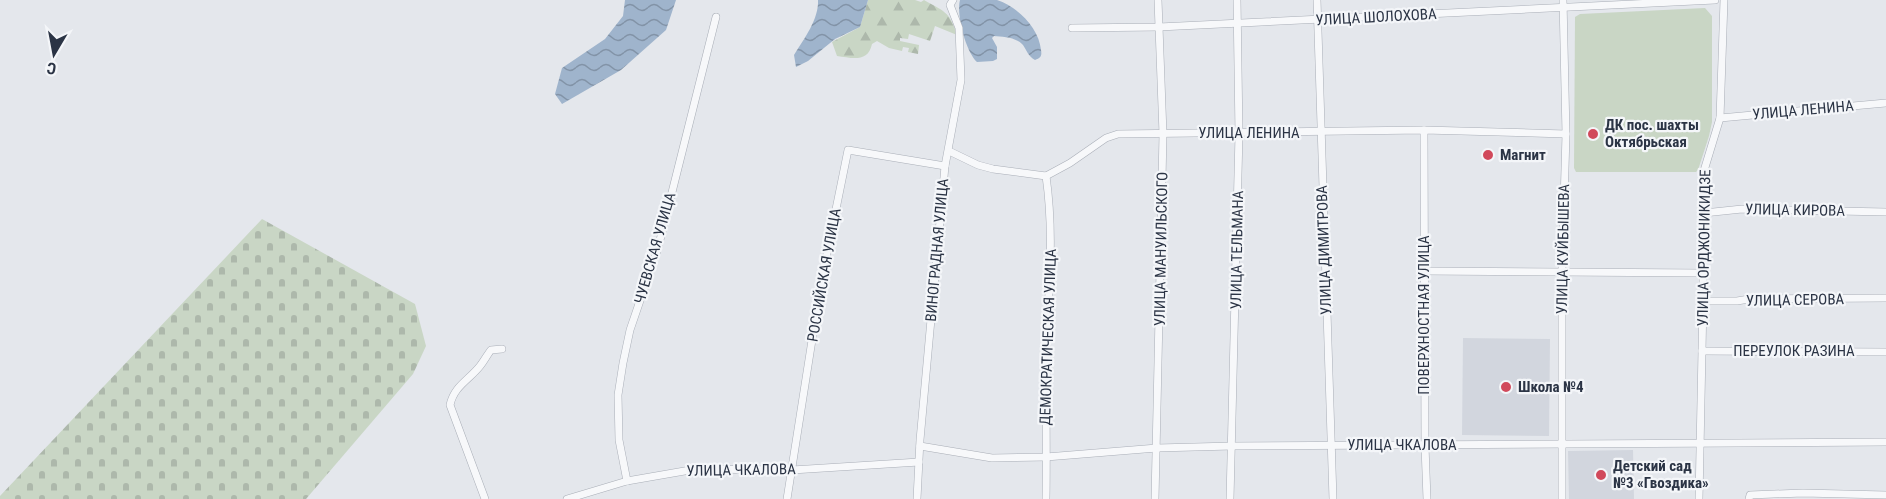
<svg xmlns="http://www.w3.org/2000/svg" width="1886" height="499" viewBox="0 0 1886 499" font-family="'Roboto Condensed',sans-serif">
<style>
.built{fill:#d2d6de}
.forest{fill:url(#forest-firs)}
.cemetery{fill:url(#cemetery-stones)}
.park{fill:#c9d6c5}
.water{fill:url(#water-waves)}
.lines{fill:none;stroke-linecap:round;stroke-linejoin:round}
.minor-casing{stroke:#a9aeb7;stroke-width:8}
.minor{stroke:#f7f8fa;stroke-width:7}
.poi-dot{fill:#d1495b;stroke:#f4f6f9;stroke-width:2}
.labels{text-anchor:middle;stroke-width:4.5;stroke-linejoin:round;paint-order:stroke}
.street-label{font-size:15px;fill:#2b3445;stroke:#f4f6f9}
.poi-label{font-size:15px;font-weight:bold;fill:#2b3445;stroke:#f4f6f9;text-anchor:start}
</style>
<defs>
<pattern id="forest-firs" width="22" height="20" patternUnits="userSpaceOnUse" patternTransform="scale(1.5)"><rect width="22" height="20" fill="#c9d6c5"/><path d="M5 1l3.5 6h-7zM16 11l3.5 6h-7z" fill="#adb8ab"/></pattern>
<pattern id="cemetery-stones" width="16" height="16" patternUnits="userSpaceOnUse" patternTransform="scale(1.5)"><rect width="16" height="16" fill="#c9d6c5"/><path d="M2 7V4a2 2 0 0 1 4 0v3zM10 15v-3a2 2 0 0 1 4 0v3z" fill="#adb8ab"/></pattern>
<pattern id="water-waves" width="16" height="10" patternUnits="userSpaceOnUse" patternTransform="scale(1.5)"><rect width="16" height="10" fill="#9fb4cc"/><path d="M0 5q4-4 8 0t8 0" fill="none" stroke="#8293a7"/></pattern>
</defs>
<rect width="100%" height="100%" fill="#e4e7ec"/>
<g class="built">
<path d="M 1463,338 L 1550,339 L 1549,436 L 1462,435 Z"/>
<path d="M 1633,450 L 1634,499 L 1569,499 L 1568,451 Z"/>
</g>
<path class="forest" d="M 868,0 L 915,0 L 921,2 L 924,0 C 943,11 950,11 957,35 L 935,26 L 930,41 L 909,34 L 908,39 L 900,38 L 900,41 L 919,45 L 918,54 L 908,52 L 909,48 L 903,47 L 902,51 L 889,48 L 877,41 L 872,44 C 868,63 852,58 837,56 L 832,42 L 860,27 Z"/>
<path class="cemetery" d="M 262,219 L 415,304 L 426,346 L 413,374 L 306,499 L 0,499 L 0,496 Z"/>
<path class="park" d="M 1705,8 L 1712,16 L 1712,122 L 1709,136 L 1698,170 L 1696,172 L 1576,172 L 1574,168 L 1575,17 L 1580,14 Z"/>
<g class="water">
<path d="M 625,0 L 676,0 L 666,30 L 621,70 L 562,104 L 555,94 L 562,68 L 605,39 L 623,16 Z"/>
<path d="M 818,0 L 868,0 L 860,27 L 835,39 L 808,61 L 796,67 L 794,55 C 804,39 819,19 818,0 Z"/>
<path d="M 960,0 C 969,0 989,0 997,0 C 1018,7 1039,28 1041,50 C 1042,56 1041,58 1035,60 C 1028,56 1027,51 1023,45 C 1016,37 1003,37 994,36 L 992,38 L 997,47 L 997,59 L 993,61 L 977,62 C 966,52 956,15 960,0 Z"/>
</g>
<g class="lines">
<defs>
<g id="minor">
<path d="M 1317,0 L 1333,499"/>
<path d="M 1072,28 L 1159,27 L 1715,0"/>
<path d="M 1720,118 L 1886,103"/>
<path d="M 1424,130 L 1425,446 L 1427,499"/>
<path d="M 949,151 L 978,165 L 993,169 L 1046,176 L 1070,163 L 1106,138 L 1118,134 L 1424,130 L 1566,134"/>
<path d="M 1704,213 L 1742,209 L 1886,212"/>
<path d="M 1424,271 L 1703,273"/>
<path d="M 1703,301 L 1737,301 L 1749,299 L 1886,298"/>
<path d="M 1702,351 L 1886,352"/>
<path d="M 920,446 L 992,458 L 1046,457 L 1157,448 L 1232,446 L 1886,442"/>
<path d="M 627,481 L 619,440 L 618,395 L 623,363 L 630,330 L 658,248 L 716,17"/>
<path d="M 485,499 L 450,405 C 454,386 469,380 480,366 C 484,361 487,355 491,350 L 502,349"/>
<path d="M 567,499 L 627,481 L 696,469 L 792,470 L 919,462"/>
<path d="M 787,499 L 821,283 L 848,150 L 945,166"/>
<path d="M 917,499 L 920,440 L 945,166 L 961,80 L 959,28 L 950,5 L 953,0"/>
<path d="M 1046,499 C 1047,445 1045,391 1047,337 C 1049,281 1054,232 1046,176"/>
<path d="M 1155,499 L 1163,134 L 1158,0"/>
<path d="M 1230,499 L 1239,134 L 1237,0"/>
<path d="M 1562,499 L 1562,272 L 1566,134 L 1563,0"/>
<path d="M 1699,499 L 1703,301 L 1703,174 L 1720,118 L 1724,0"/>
<path d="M 1749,499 L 1750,495 L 1803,493 L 1886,495"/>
</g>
</defs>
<use href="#minor" class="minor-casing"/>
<use href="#minor" class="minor"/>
</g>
<g class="poi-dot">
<circle cx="1593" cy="134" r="6"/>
<circle cx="1488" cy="155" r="6"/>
<circle cx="1506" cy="387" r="6"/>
<circle cx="1601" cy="475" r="6"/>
</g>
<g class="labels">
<g class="street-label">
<text transform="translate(1376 17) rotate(-3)" y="5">УЛИЦА ШОЛОХОВА</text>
<text transform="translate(1803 110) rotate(-5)" y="5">УЛИЦА ЛЕНИНА</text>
<text x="1249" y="138">УЛИЦА ЛЕНИНА</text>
<text transform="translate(1795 210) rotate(1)" y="5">УЛИЦА КИРОВА</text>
<text transform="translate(655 248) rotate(-74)" y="5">ЧУЕВСКАЯ УЛИЦА</text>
<text transform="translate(1704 248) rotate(-89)" y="5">УЛИЦА ОРДЖОНИКИДЗЕ</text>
<text transform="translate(1161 249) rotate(-89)" y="5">УЛИЦА МАНУИЛЬСКОГО</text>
<text transform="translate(1563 249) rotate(-89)" y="5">УЛИЦА КУЙБЫШЕВА</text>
<text transform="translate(937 250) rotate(-85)" y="5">ВИНОГРАДНАЯ УЛИЦА</text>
<text transform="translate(1237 250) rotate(-89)" y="5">УЛИЦА ТЕЛЬМАНА</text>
<text transform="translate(1324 250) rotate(-92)" y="5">УЛИЦА ДИМИТРОВА</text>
<text transform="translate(824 275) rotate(-80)" y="5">РОССИЙСКАЯ УЛИЦА</text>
<text transform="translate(1795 300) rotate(-1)" y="5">УЛИЦА СЕРОВА</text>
<text transform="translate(1424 315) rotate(-90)" y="5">ПОВЕРХНОСТНАЯ УЛИЦА</text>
<text transform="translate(1048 337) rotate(-88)" y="5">ДЕМОКРАТИЧЕСКАЯ УЛИЦА</text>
<text x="1794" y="356">ПЕРЕУЛОК РАЗИНА</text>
<text x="1402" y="450">УЛИЦА ЧКАЛОВА</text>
<text transform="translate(741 470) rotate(-1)" y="5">УЛИЦА ЧКАЛОВА</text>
</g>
<g class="poi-label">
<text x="1605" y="130">ДК пос. шахты<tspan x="1605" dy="17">Октябрьская</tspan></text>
<text x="1500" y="160">Магнит</text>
<text x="1518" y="392">Школа №4</text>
<text x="1613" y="471">Детский сад<tspan x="1613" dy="17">№3 «Гвоздика»</tspan></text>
</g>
</g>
<g transform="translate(54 54) rotate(190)" stroke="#f4f6f9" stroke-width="4.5" paint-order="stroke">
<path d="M0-4.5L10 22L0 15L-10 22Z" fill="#2b3445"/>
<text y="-9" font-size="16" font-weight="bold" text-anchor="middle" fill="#2b3445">С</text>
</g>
</svg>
